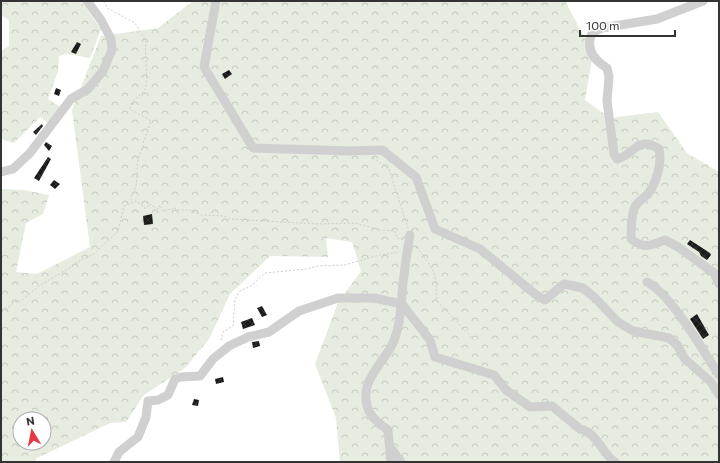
<svg xmlns="http://www.w3.org/2000/svg" width="720" height="463" viewBox="0 0 720 463" font-family="Commissioner,sans-serif">
<style>
.forest{fill:url(#forest-crowns);fill-rule:evenodd}
.building{fill:url(#building-cross-hatch)}
.lines{fill:none;stroke-linecap:round;stroke-linejoin:round}
.path{stroke:#cdcdcd;stroke-width:1;stroke-dasharray:2 2;stroke-linecap:butt}
.minor{stroke:#d0d0d0;stroke-width:9}
</style>
<defs>
<pattern id="forest-crowns" width="20" height="18" patternUnits="userSpaceOnUse"><rect width="20" height="18" fill="#e6ecdf"/><path d="M2 6a3 3 0 1 1 6 0M12 15a3 3 0 1 1 6 0" fill="none" stroke="#c6cbc0"/></pattern>
<pattern id="building-cross-hatch" width="8" height="8" patternUnits="userSpaceOnUse"><rect width="8" height="8" fill="#1a1a1a"/><path d="M0 0l8 8M0 8l8-8" fill="none" stroke="#333"/></pattern>
</defs>
<rect width="100%" height="100%" fill="#fff"/>
<g class="forest">
<path d="M 1,1 L 81,1 L 101,29 L 90,58 L 67,54 L 59,56 L 58,71 L 48,99 L 67,111 L 54,127 L 40,117 L 14,143 L 1,139 L 1,51 L 9,46 L 9,20 L 1,15 Z"/>
<path d="M 193,1 L 565,1 L 593,53 L 585,100 L 610,118 L 658,112 L 687,153 L 719,172 L 719,462 L 340,462 L 336,418 L 315,364 L 338,303 L 361,271 L 352,242 L 326,238 L 328,257 L 270,256 L 230,294 L 209,339 L 185,368 L 144,395 L 126,422 L 110,423 L 37,458 L 34,462 L 1,462 L 1,189 L 24,190 L 49,195 L 43,214 L 26,223 L 16,272 L 37,274 L 90,247 L 72,110 L 101,36 L 158,28 ZM 20,419 L 44,419 L 44,443 L 20,443 Z"/>
</g>
<g class="building">
<path d="M 77,42 L 81,44 L 76,54 L 71,52 Z"/>
<path d="M 229,70 L 232,74 L 225,79 L 222,74 Z"/>
<path d="M 56,88 L 61,90 L 59,96 L 54,94 Z"/>
<path d="M 42,124 L 43,126 L 36,135 L 33,132 Z"/>
<path d="M 46,142 L 52,146 L 49,151 L 44,145 Z"/>
<path d="M 48,157 L 51,159 L 39,181 L 34,178 Z"/>
<path d="M 54,180 L 60,184 L 55,189 L 50,185 Z"/>
<path d="M 152,214 L 153,224 L 144,225 L 143,216 Z"/>
<path d="M 690,240 L 710,253 L 711,255 L 707,260 L 701,256 L 699,252 L 687,244 Z"/>
<path d="M 262,306 L 267,315 L 262,317 L 257,308 Z"/>
<path d="M 697,314 L 709,335 L 703,339 L 690,319 Z"/>
<path d="M 252,318 L 255,325 L 243,329 L 241,322 Z"/>
<path d="M 259,341 L 260,346 L 253,348 L 252,342 Z"/>
<path d="M 223,377 L 224,382 L 216,384 L 215,379 Z"/>
<path d="M 194,399 L 199,400 L 198,406 L 192,405 Z"/>
</g>
<g class="lines">
<g class="path">
<path d="M 104,1 L 107,8 L 135,23 L 146,41 C 144,53 149,80 145,89 C 141,97 130,99 130,109 L 151,121 L 143,143 L 143,148 C 132,162 142,184 131,196 L 131,202"/>
<path d="M 373,158 L 389,169 L 408,228"/>
<path d="M 416,247 C 426,259 434,267 436,283 C 437,290 435,295 438,302 L 474,340"/>
<path d="M 1,310 L 7,308 L 15,302 L 22,300 L 39,286 L 71,267 L 81,260 L 94,254 L 118,231 L 124,206 L 136,201 L 141,204 L 144,208 L 147,208 L 149,204 L 158,209 L 160,205 L 164,212 L 168,209 L 172,210 L 174,207 L 177,210 L 190,210 L 202,215 L 224,216 L 230,219 L 317,224 L 355,223 L 381,230 L 395,231 L 397,238 L 402,239"/>
<path d="M 222,340 L 221,339 L 223,332 L 233,326 L 235,299 L 240,291 L 251,286 L 265,273 L 307,269 L 318,266 L 345,265 L 379,255 L 399,252"/>
</g>
<g class="minor">
<path d="M 216,1 L 204,67 L 253,148 L 350,151 L 382,150 L 416,177 L 435,229 L 480,249 L 535,294 L 545,300 L 564,284 L 583,288 L 594,297 L 618,322 L 633,331 L 669,338 L 677,345 L 685,359 L 711,382 L 719,395"/>
<path d="M 703,1 L 657,19 L 602,28 L 592,33 C 585,49 594,60 607,68 L 609,77 L 607,101 L 614,154 L 617,159 C 635,155 636,135 659,149 C 662,163 657,182 648,194 C 644,198 639,201 636,205 C 631,213 631,229 631,239 C 644,249 650,246 665,240 L 678,247 L 714,273 L 719,284"/>
<path d="M 1,172 L 13,169 L 30,153 L 71,99 L 88,89 L 103,71 L 112,50 L 111,39 L 101,20 L 87,1"/>
<path d="M 647,282 C 671,294 703,351 719,375"/>
<path d="M 390,447 L 401,462"/>
<path d="M 114,462 L 119,452 L 138,437 L 146,417 L 148,401 L 158,400 L 168,395 L 175,379 L 181,377 L 200,376 L 213,359 L 229,346 L 248,337 L 269,332 L 299,311 L 338,298 L 374,298 L 402,304 L 430,340 L 435,357 L 494,375 L 506,390 L 530,407 L 552,406 L 580,429 C 597,432 602,454 615,462"/>
<path d="M 391,462 L 388,430 C 374,420 365,413 366,393 C 367,376 386,358 393,343 C 401,324 401,303 403,283 C 405,267 407,251 410,235"/>
</g>
</g>
<rect width="720" height="463" fill="none" stroke="#333333" stroke-width="4"/>
<g transform="translate(32 431) rotate(350)"><circle r="19" fill="#ffffff" stroke="#adadad"/>
<path d="M0-3L7 15L0 10L-7 15Z" fill="#e63946"/>
<text y="-6" font-size="11" font-weight="bold" text-anchor="middle" fill="#333333">N</text>
</g>
<path d="M580 30v6h95v-6" fill="none" stroke="#333333" stroke-width="2"/>
<text x="586" y="30" font-size="12" fill="#333333" stroke="#ffffff" stroke-width="3" paint-order="stroke">100 m</text>
</svg>
